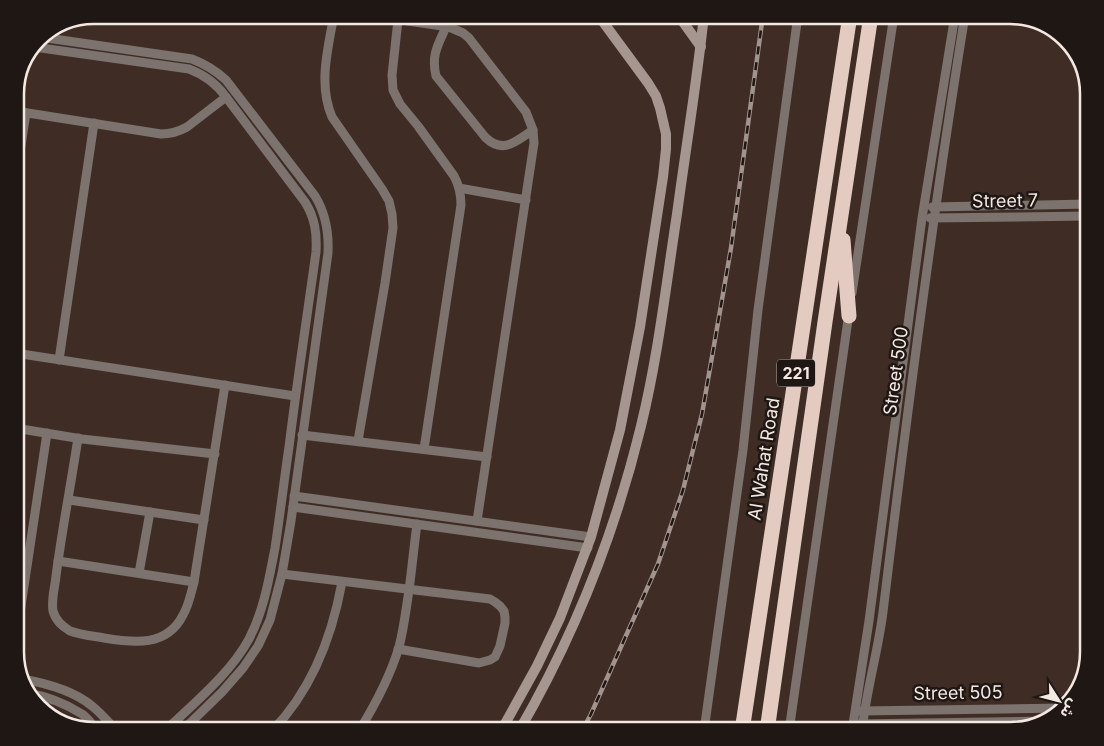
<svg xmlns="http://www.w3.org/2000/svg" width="1104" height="746" viewBox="0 0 1104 746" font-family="Inter,'Noto Sans Arabic',sans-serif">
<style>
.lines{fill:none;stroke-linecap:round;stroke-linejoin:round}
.street{stroke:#7c726e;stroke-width:9}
.secondary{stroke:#a59690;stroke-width:10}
.highway{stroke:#e3cbc1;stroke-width:15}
.rail-casing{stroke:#a2948d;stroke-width:4.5}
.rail{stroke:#1f1714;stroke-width:2.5;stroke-dasharray:8;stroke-linecap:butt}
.labels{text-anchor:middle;stroke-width:5;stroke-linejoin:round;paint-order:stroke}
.shield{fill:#1f1714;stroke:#b4a9a4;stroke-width:1}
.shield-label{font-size:16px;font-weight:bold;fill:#f4e8e2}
.street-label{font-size:18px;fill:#f4e8e2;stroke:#1f1714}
.rim{fill:none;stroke:#f4e8e2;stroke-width:2.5}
</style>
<rect width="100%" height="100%" fill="#3f2d25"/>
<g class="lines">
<g class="street">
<path d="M 334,15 C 328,48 318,85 332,117 L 382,189 L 389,201 L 392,214 L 393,228 L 385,283 L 358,441"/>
<path d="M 367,15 L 449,27 L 463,33 L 469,38 L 526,112 L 533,130 L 534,143 L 477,521"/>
<path d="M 398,20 L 392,75 L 393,90 L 400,104 L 418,126 L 454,176 C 459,185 461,194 461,205 L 424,449"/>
<path d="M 446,27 C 438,45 431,55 436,76 L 485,137 C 503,155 516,141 533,130"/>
<path d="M 40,37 L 192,59 C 205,64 215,70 226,80 L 315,196 C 326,214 329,232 328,253 L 291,521 L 282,574 L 270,620 L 258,646 L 243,668 L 222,692 L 182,731"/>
<path d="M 34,47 L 189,69 C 205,75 216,83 226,97 L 305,202 C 315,218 317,233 316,252 C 307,317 297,382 289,447 C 284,481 280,515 275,548 C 269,579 264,610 249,639 C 230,674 194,703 165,731"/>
<path d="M 15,111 L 161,134 C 171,134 178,132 187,127 L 226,97"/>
<path d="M 15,184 L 26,113"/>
<path d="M 459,188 L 526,200"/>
<path d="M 932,207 L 1089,204"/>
<path d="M 930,218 L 1089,216"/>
<path d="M 852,293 L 894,15"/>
<path d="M 15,353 L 295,396"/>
<path d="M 59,360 L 94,123"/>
<path d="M 15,428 L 82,439 L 215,454"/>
<path d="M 302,435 L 487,457"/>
<path d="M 78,438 C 71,484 62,530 56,576 C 55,587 51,600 53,611 C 56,621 62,626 70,631 C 81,635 93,636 104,638 C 134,643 167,647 183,615 C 189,605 191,593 194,582 L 225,385"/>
<path d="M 294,496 L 591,537"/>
<path d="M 69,500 L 204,520"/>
<path d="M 293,507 L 588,548"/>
<path d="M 58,561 L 194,582"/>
<path d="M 139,573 L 150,512"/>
<path d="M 282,574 L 490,599 L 495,602 L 500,606 L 504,611 L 505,617 L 505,623 L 500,646 L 495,657 L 490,660 L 479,663 L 398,649"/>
<path d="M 17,633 L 47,433"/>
<path d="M 22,679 C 45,683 73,690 92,706 C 101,713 109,723 117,731"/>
<path d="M 27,693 C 46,696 66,704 82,714 C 88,718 93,726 99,731"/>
<path d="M 860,711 L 1063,708"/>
<path d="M 858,724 L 1047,721"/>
<path d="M 272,731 C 312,690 332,637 342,582"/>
<path d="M 359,731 C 375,705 390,677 399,647 C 404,628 406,609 409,590 C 412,568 414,546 417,524"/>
<path d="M 704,731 L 743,450 L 758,310 L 798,15"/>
<path d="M 789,731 L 849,313"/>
<path d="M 852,731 L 869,621 L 922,218 L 955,15"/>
<path d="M 862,731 C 866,691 878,652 883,612 C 907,412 933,213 965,15"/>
</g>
<g class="secondary">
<path d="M 678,15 L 701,47"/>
<path d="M 501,731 L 537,666 L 560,618 L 591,537 L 620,430 L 640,327 L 663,177 L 666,149 L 666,134 L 660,108 L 656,96 L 648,83 L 598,15"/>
<path d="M 519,731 C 574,636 615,533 641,426 C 658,357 666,285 677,214 C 686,147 697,81 704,15"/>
</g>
<g class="highway">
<path d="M 843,240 L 849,316"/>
<path d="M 742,731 L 850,15"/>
<path d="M 767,731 L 825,322 L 871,15"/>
</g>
<defs>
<path id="rail" d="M 582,731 L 591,714 L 658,564 L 683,490 L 702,414 L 731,248 L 763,15"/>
</defs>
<use href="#rail" class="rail-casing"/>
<use href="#rail" class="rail"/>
</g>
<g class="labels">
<rect class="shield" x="777" y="359.5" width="38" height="27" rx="4"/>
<g class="shield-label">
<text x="796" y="379">221</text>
</g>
<g class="street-label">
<text transform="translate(1005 201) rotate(-1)" y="6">Street 7</text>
<text transform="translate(896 371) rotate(-82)" y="6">Street 500</text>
<text transform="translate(764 459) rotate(-81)" y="6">Al Wahat Road</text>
<text transform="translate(958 693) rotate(-1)" y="6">Street 505</text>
</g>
</g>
<path d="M0 0H1104V746H0ZM94 24H1010A70 70 0 0 1 1080 94V652A70 70 0 0 1 1010 722H94A70 70 0 0 1 24 652V94A70 70 0 0 1 94 24Z" fill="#1f1714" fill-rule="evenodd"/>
<path class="rim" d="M94 24H1010A70 70 0 0 1 1080 94V652A70 70 0 0 1 1010 722H94A70 70 0 0 1 24 652V94A70 70 0 0 1 94 24Z"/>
<g transform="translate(1059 701) rotate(126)" stroke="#1f1714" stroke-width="4" paint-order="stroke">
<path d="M0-4L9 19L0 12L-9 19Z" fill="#f4e8e2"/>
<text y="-8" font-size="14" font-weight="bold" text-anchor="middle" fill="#f4e8e2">ش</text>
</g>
</svg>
